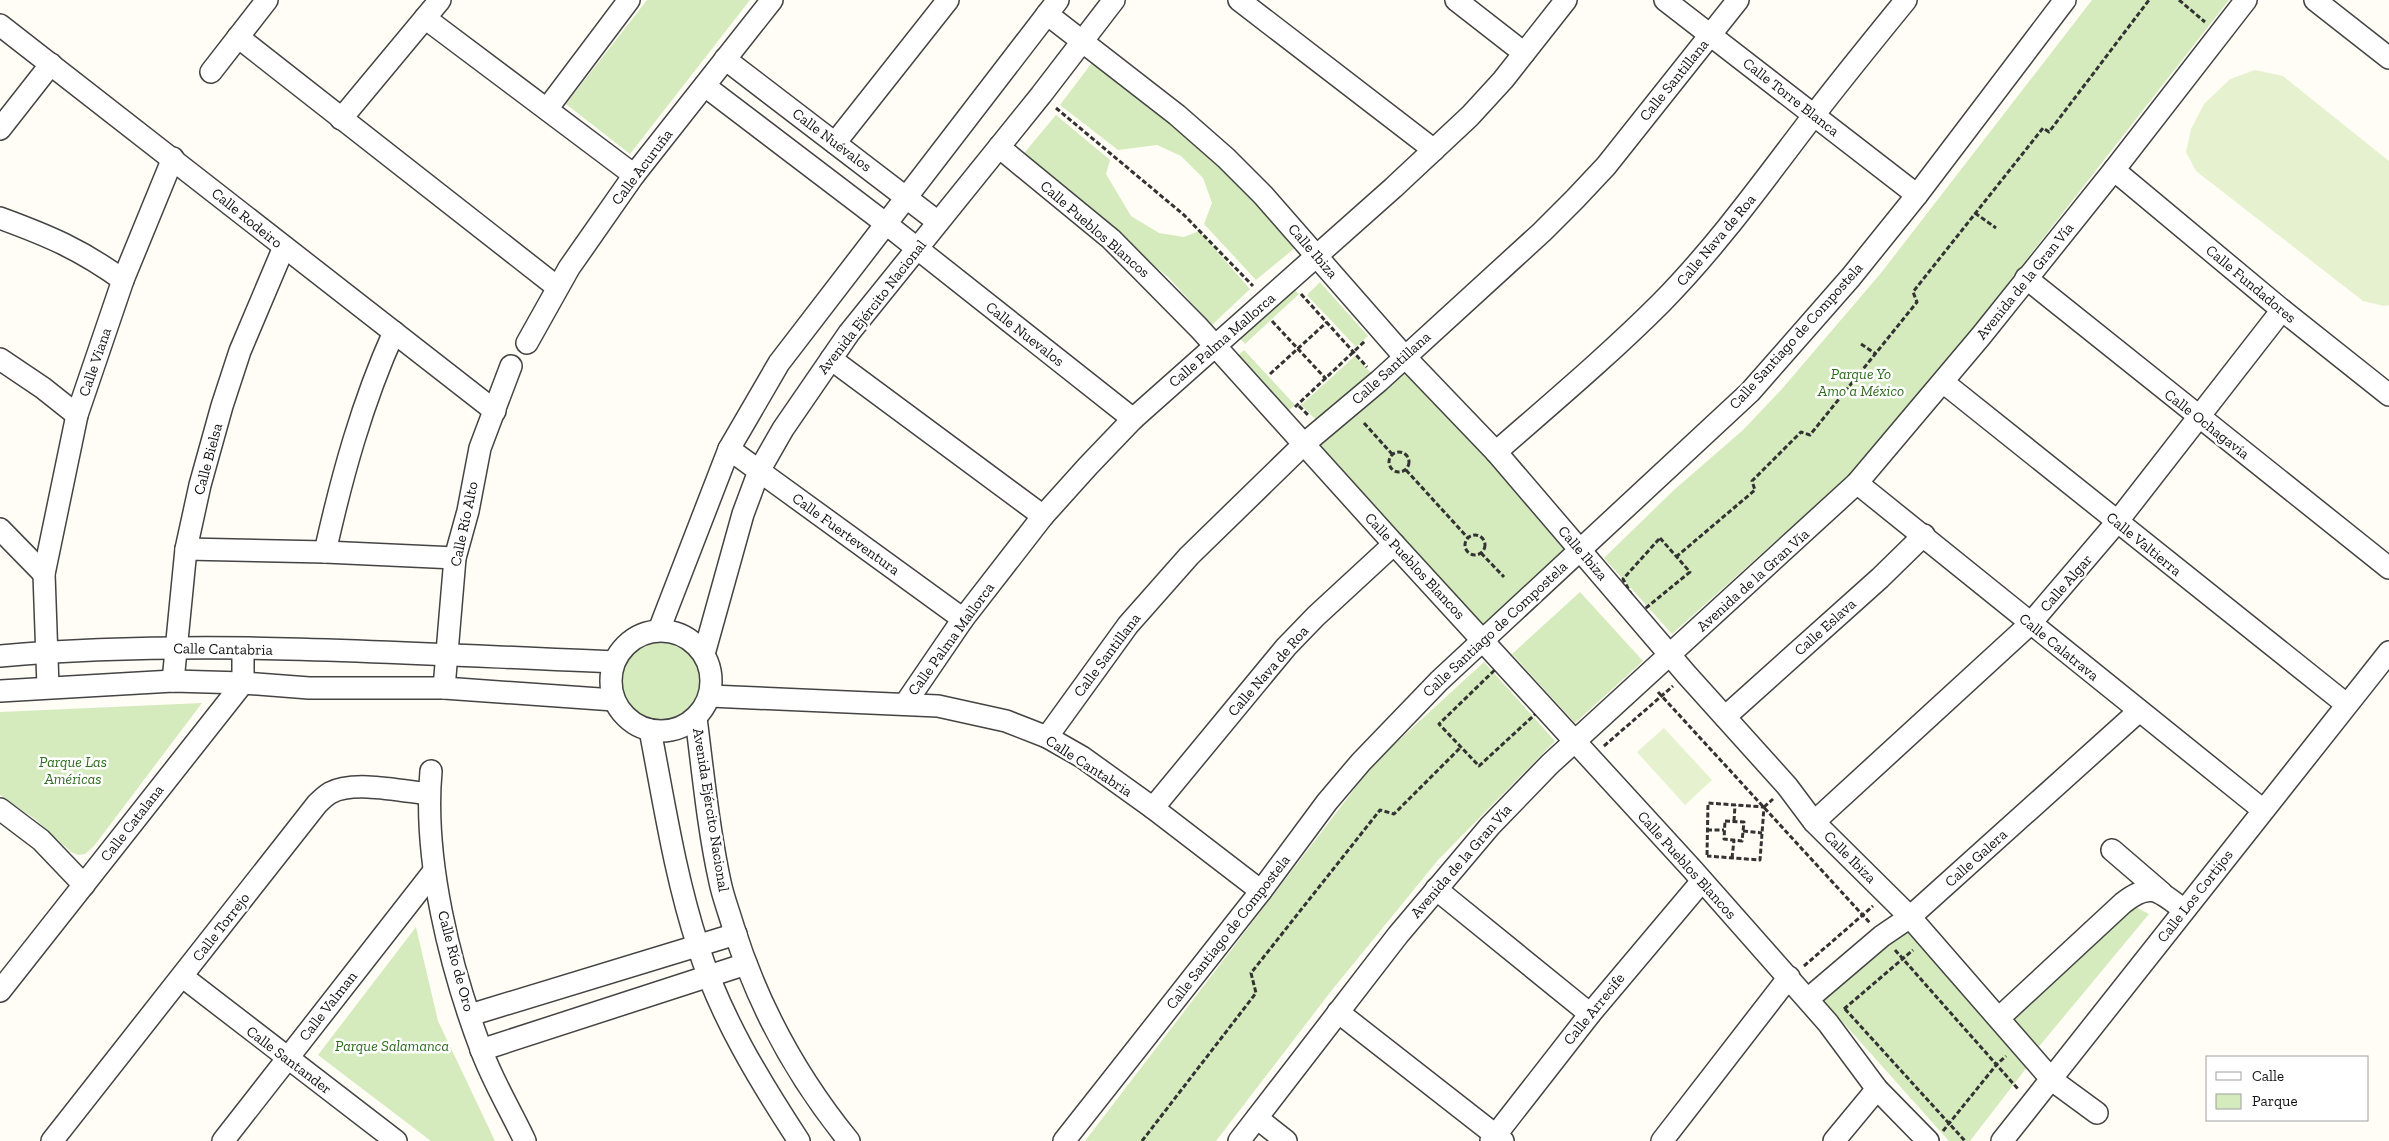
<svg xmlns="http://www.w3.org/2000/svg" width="2389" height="1141" viewBox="0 0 2389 1141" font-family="'Zilla Slab',serif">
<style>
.green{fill:#d5ebbd}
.pitch{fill:#e6f2cf}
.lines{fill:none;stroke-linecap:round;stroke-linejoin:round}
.minor-casing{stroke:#444;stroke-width:24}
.path{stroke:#333;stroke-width:3;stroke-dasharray:5 2.5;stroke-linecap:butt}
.minor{stroke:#fff;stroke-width:21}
.labels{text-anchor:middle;stroke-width:5;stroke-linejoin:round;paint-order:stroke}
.street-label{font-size:15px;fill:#111;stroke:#fff}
.park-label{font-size:15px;font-style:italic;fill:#2f6b1f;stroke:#fff}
</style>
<rect width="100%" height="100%" fill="#fffdf5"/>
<g class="green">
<path d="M 647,0 L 750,0 L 630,154 L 566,104 Z"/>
<path d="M 2092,0 L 2229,0 L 1898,424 L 1849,475 L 1672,634 L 1604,558 L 1674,490 L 1743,430 L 1781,390 L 1881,273 Z"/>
<path d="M 1094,60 L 1210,153 L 1296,247 L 1256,280 L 1204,224 L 1212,203 L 1203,178 L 1181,156 L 1157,145 L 1118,150 L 1060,105 Z"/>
<path d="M 1056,115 L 1110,160 L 1106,174 L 1131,216 L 1159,233 L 1184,237 L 1199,231 L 1250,289 L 1212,325 L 1168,277 L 1020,158 Z"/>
<path d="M 1282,278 L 1299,294 L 1245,344 L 1228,326 Z"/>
<path d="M 1320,282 L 1368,336 L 1356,347 L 1307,295 Z"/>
<path d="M 1244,350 L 1295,405 L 1277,420 L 1227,365 Z"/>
<path d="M 1355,356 L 1371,373 L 1318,422 L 1301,405 Z"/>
<path d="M 1401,366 L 1573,553 L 1487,632 L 1316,445 Z"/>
<path d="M 1580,592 L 1643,661 L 1575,723 L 1512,654 Z"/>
<circle cx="659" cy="679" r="41"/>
<path d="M 1484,662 L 1555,741 L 1438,860 L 1332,990 L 1216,1141 L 1085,1141 L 1375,762 Z"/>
<path d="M 202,703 L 94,846 L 85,854 L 78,855 L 71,852 L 35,819 L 0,795 L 0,712 Z"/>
<path d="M 2132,905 L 2149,914 L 2037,1049 L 2008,1018 Z"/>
<path d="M 1911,923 L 2031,1062 L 1970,1141 L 1949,1141 L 1822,999 Z"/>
<path d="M 416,927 L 438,1021 L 495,1141 L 431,1141 L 318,1055 Z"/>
</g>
<g class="pitch">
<path d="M 2255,70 L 2283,76 L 2389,161 L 2389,305 L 2384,306 L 2363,301 L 2196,171 L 2186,152 L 2191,129 L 2204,104 L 2230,79 Z"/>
<path d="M 1664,728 L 1712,780 L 1685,805 L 1637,752 Z"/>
</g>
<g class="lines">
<defs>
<g id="minor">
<path d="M 1239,0 L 1434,150"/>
<path d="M 1456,0 L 1524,53"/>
<path d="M 1665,0 L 1917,195"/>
<path d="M 2315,0 L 2389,58"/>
<path d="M 1047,14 L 1177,115 L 1226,158 L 1263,195 L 1404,356 L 1496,452 L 1687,675 L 1787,786 L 1814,822 L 1910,917 L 2052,1080 L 2097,1113"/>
<path d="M 425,18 L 634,175"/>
<path d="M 0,25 L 495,411"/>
<path d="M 238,37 L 557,287"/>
<path d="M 725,59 L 938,222"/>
<path d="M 211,72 L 267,0"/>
<path d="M 705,86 L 885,223 L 1133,419"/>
<path d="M 547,109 L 629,0"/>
<path d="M 341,119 L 440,0"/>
<path d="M 0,129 L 51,64"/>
<path d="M 835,143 L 948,0"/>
<path d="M 999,147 L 1111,239 L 1199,328 L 1394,544 L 1692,869 L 1828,1023 L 1877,1089 L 1928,1141"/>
<path d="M 2114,170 L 2282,310 L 2389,395"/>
<path d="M 0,218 C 49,236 80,249 123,280"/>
<path d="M 2026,278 L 2389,568"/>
<path d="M 527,343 L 569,268 L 634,175 L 772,0"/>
<path d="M 0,359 L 43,388 L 77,415"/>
<path d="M 831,359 L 1043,516"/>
<path d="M 1943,382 L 2346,704"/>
<path d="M 729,449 L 963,619"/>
<path d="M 1496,452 C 1552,403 1609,355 1661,303 C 1718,245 1765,179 1814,115 C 1844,76 1875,38 1906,0"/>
<path d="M 1857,483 L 2263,810"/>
<path d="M 0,529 L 44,574"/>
<path d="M 186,549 L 325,552 L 455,558"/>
<path d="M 325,552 C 342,476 362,403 394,332"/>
<path d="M 659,630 L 729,449 L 779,363 L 1058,0"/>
<circle cx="661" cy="681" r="50"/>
<path d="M 704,654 L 743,514 L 759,471 L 783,429 L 849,333 L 1041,95 L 1114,0"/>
<path d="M 0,656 C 204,638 410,654 614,662"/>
<path d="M 173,681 L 186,549 L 200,485 L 222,406 L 240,351 L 284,247"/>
<path d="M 48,687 L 44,574 L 77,415 L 123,280 L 173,158"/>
<path d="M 444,688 L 455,558 L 468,511 L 480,448 L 511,366"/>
<path d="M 0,691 L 173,681 L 243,683 L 309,688 L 444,688 L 614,700"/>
<path d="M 710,696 L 938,706 L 1006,721 L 1047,737 L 1082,757 L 1153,808 L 1261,891"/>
<path d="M 905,704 L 963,619 L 1043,516 L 1088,466 L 1133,419 L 1393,188 L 1470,116 L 1503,80 L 1566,0"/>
<path d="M 1725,717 L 1880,578 L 1924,535"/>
<path d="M 696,718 C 703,772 708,828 720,882 C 723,897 729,912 733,926 C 758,1006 796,1076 849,1141"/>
<path d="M 650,730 C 664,802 675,876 698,946 C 720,1016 759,1080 799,1141"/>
<path d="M 1047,737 L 1128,625 L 1189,556 L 1304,444 L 1379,381 L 1542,232 L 1575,199 L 1606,166 L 1738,0"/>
<path d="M 431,771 C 423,859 450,967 481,1049 C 492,1080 511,1111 525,1141"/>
<path d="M 1153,808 L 1286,647 L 1316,616 L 1394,544"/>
<path d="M 0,809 L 41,840 L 84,885"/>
<path d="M 1814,822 L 2030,624 L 2117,522 L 2282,310"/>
<path d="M 2112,850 L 2162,893"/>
<path d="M 1436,889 L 1590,1014"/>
<path d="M 183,977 L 396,1141"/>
<path d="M 0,991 L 243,683 L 243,649"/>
<path d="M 1808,999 L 1882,936 L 1910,917 L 2139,711"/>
<path d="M 1338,1012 L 1503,1141"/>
<path d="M 470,1015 L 736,934"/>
<path d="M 2000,1017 L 2123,903 C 2151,881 2159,891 2184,910"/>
<path d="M 481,1050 L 746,964"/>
<path d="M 1257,1118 L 1286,1141"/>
<path d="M 52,1141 L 317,804 C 321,800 325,796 330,793 C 353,780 402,791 429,794"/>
<path d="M 223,1141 L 434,871"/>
<path d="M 1064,1141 L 1261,891 L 1327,802 L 1361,762 L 1439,681 L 1750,392 L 1851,277 L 1917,195 L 2065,0"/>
<path d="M 1239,1141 L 1398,935 L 1490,826 L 1550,764 L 1857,483 L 1981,336 L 2114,170 L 2246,0"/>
<path d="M 1491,1141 L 1590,1014 L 1702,881"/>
<path d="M 1662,1141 L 1789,977"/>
<path d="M 1834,1141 L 1877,1089"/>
<path d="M 2002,1141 L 2389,652"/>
</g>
</defs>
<use href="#minor" class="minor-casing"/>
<g class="path">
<path d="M 2179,0 L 2205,22"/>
<path d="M 1056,108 L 1184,215 L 1253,286"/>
<path d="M 1975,213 L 1996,228"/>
<path d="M 1301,294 L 1367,367"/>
<path d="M 1272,321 L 1326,379"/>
<path d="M 1861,344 L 1876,354"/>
<path d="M 1270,374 L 1327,322"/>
<path d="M 1299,406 L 1309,416"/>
<path d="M 1295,407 L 1365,341"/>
<path d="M 1364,423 L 1392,454"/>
<circle cx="1399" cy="462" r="10"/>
<path d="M 1406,470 L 1468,538"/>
<circle cx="1475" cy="545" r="10"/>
<path d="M 1660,538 L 1690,572 L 1641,612 L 1623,579 Z"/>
<path d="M 1481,553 L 1504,577"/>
<path d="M 1676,557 L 1755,490 L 1752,481 L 1801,432 L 1810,435 L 1917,302 L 1913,292 L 2043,128 L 2049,132 L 2149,0"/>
<path d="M 1503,662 L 1543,707 L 1479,766 L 1439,724 Z"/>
<path d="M 1658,692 L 1870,923"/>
<path d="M 1604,746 L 1673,686"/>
<path d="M 1764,807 L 1773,799"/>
<path d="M 1725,821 L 1744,822 L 1742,841 L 1724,839 Z"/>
<path d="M 1734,821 L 1735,805"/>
<path d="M 1707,830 L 1724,830"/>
<path d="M 1743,831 L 1762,833"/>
<path d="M 1707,855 L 1708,803 L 1764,807 L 1760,860 L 1707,856"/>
<path d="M 1732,858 L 1734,840"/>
<path d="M 1895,950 L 2018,1089"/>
<path d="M 1804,966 L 1873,906"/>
<path d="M 1844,1009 L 1913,950"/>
<path d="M 1845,1009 L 1965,1141"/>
<path d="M 1943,1131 L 1997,1064 L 2006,1056"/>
<path d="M 1142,1141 L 1256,993 L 1251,973 L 1380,810 L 1394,814 L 1461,747"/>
</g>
<use href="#minor" class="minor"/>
</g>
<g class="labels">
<g class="street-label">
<text transform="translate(1674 80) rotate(-51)" y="5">Calle Santillana</text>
<text transform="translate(1791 97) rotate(38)" y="5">Calle Torre Blanca</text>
<text transform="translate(832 140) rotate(37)" y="5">Calle Nuévalos</text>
<text transform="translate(642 167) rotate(-53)" y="5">Calle Acuruña</text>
<text transform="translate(247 218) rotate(39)" y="5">Calle Rodeiro</text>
<text transform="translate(1095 229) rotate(41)" y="5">Calle Pueblos Blancos</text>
<text transform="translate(1716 240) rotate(-50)" y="5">Calle Nava de Roa</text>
<text transform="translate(1313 251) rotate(49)" y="5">Calle Ibiza</text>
<text transform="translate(2025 281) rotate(-51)" y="5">Avenida de la Gran Vía</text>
<text transform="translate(2251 284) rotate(40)" y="5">Calle Fundadores</text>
<text transform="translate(872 307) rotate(-52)" y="5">Avenida Ejército Nacional</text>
<text transform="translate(1025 334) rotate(38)" y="5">Calle Nuevalos</text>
<text transform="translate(1796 336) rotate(-48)" y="5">Calle Santiago de Compostela</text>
<text transform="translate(1222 340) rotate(-41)" y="5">Calle Palma Mallorca</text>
<text transform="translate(95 362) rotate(-71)" y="5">Calle Viana</text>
<text transform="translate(1391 368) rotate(-42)" y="5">Calle Santillana</text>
<text transform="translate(2207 424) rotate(38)" y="5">Calle Ochagavía</text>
<text transform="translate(208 459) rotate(-75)" y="5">Calle Bielsa</text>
<text transform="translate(464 524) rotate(-78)" y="5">Calle Río Alto</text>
<text transform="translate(846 534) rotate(36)" y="5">Calle Fuerteventura</text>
<text transform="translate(2144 544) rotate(39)" y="5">Calle Valtierra</text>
<text transform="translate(1583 553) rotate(49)" y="5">Calle Ibiza</text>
<text transform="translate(1415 566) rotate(47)" y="5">Calle Pueblos Blancos</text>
<text transform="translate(1753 580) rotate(-42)" y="5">Avenida de la Gran Vía</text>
<text transform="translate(2066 583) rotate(-49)" y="5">Calle Algar</text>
<text transform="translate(1825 627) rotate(-42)" y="5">Calle Eslava</text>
<text transform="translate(1495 629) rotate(-43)" y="5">Calle Santiago de Compostela</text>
<text transform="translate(951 639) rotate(-54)" y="5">Calle Palma Mallorca</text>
<text transform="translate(2059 647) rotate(39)" y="5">Calle Calatrava</text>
<text transform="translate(223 649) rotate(1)" y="5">Calle Cantabria</text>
<text transform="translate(1107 655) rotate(-53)" y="5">Calle Santillana</text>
<text transform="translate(1268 671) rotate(-49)" y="5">Calle Nava de Roa</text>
<text transform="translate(1089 766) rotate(33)" y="5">Calle Cantabria</text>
<text transform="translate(711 810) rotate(81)" y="5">Avenida Ejército Nacional</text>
<text transform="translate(132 823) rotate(-52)" y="5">Calle Catalana</text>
<text transform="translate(1850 857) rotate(45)" y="5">Calle Ibiza</text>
<text transform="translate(1976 858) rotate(-42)" y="5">Calle Galera</text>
<text transform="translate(1461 861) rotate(-49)" y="5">Avenida de la Gran Vía</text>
<text transform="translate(1687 865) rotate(48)" y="5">Calle Pueblos Blancos</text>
<text transform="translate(2195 896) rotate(-52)" y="5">Calle Los Cortijos</text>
<text transform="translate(221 927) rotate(-52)" y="5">Calle Torrejo</text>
<text transform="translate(1228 932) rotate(-52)" y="5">Calle Santiago de Compostela</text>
<text transform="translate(456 961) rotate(75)" y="5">Calle Río de Oro</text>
<text transform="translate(328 1006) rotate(-52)" y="5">Calle Valman</text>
<text transform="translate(1594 1009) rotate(-51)" y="5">Calle Arrecife</text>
<text transform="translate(289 1060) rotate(37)" y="5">Calle Santander</text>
</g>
<g class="park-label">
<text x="1861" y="379">Parque Yo<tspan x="1861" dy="17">Amo a México</tspan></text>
<text x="73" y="767">Parque Las<tspan x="73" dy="17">Américas</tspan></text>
<text x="392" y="1051">Parque Salamanca</text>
</g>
</g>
<rect x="2206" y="1056" width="162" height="65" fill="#ffffff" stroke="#a0a0a0"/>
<rect x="2216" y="1072" width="25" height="8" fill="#ffffff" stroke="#a0a0a0"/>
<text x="2252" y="1081" font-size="15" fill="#111111">Calle</text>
<rect x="2216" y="1094" width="25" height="15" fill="#d5ebbd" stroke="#a0a0a0"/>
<text x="2252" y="1106" font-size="15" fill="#111111">Parque</text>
</svg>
